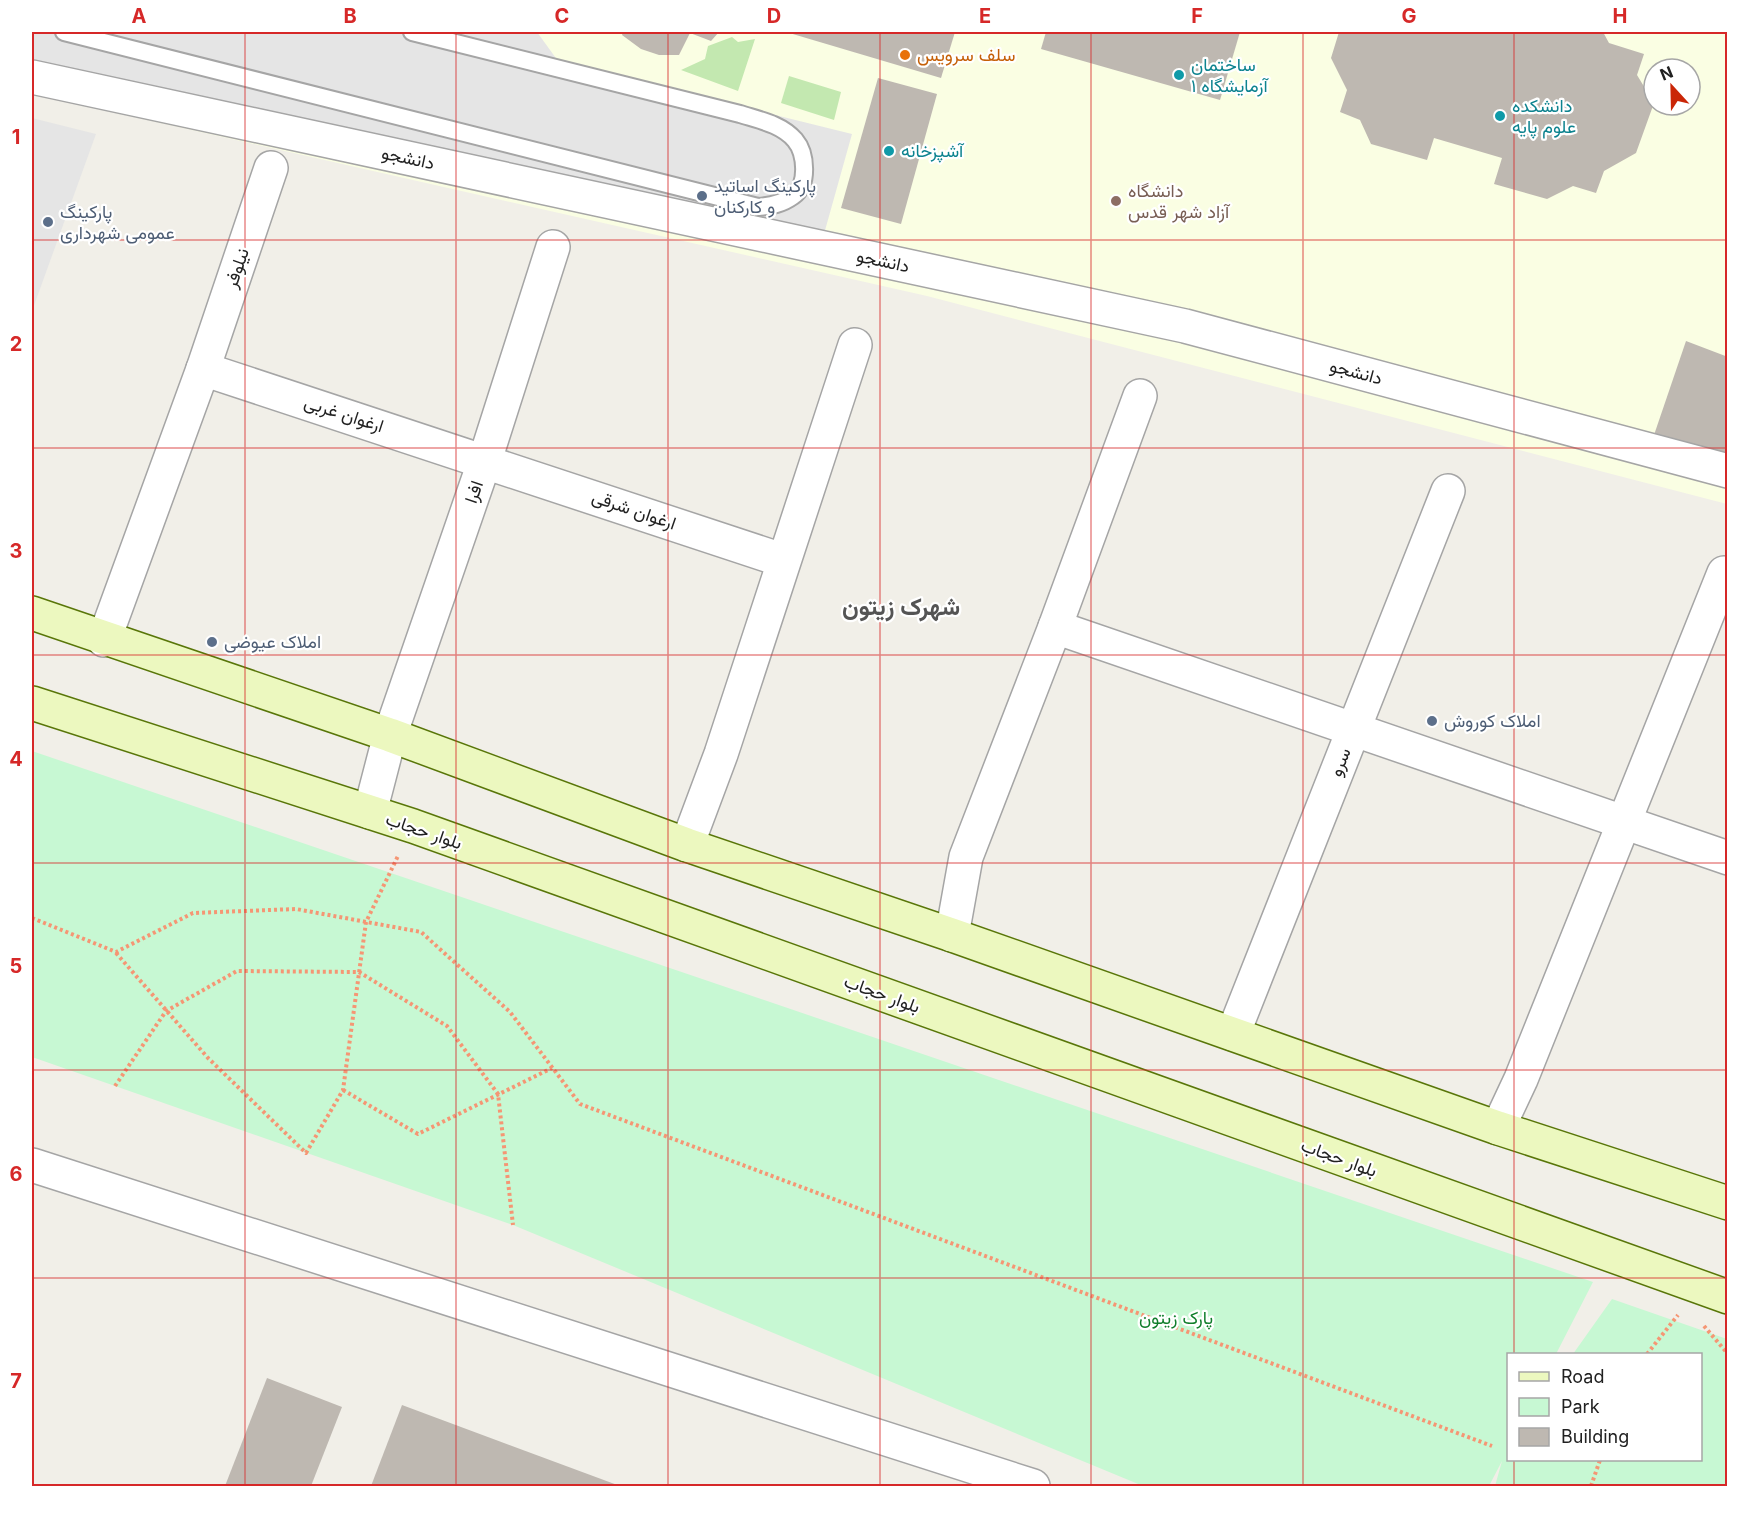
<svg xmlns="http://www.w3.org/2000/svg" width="1759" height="1518" viewBox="0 0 1759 1518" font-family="Inter,Vazirmatn,sans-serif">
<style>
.education{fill:#fafee3;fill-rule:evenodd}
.grass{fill:#c3e8b0}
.park{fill:#c7f8d3}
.parking{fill:#e5e5e5}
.building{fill:#beb8b1}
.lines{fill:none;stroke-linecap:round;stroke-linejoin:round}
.lane-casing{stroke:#a5a5a5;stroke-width:20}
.street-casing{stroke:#a5a5a5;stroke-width:36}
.secondary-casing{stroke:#597609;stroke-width:36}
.path{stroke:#f59674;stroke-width:4;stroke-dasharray:3 3;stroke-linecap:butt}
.lane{stroke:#fff;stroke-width:16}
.street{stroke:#fff;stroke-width:33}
.secondary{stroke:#ecf8bf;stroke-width:33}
.grid{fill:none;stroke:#d62828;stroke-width:1.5;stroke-opacity:0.55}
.food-dot{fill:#e8710a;stroke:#fff;stroke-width:2}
.culture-dot{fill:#0f9aa8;stroke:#fff;stroke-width:2}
.service-dot{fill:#5c6f8a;stroke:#fff;stroke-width:2}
.education-dot{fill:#8d6e63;stroke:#fff;stroke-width:2}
.labels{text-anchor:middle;stroke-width:4.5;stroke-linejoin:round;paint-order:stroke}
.food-label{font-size:18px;fill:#c56008;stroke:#fff;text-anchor:start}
.culture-label{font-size:18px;fill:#0d838f;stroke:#fff;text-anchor:start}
.street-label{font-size:18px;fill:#212121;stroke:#fff}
.service-label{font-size:18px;fill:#4e5e75;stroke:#fff;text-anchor:start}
.education-label{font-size:18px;fill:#785e54;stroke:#fff;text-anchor:start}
.park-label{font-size:18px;fill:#107e2b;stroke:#fff}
.district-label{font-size:24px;font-weight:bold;fill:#545454;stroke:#fff}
.neatline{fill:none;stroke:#d62828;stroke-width:2}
.grid-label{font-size:20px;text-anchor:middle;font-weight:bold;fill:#d62828}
</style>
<rect width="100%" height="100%" fill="#f1efe8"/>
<path class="education" d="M 32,32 L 1727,32 L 1727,504 L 927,296 L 32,94 ZM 1654,69 L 1690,69 L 1690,105 L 1654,105 Z"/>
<g class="grass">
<path d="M 732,37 L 738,42 L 755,39 L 738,91 L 681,70 L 705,59 L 708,46 Z"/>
<path d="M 789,76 L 841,92 L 834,120 L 781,103 Z"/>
</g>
<path class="park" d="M 32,751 L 1593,1282 L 1556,1354 L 1508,1354 L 1508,1460 L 1700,1460 L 1700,1354 L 1573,1354 L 1612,1299 L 1727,1339 L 1727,1486 L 1495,1486 L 1502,1461 L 1489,1486 L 1143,1486 L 513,1225 L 32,1057 Z"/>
<g class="parking">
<path d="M 32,32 L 537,32 L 558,61 L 852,134 L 817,259 L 32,61 Z"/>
<path d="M 32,118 L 96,134 L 32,311 Z"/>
</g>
<g class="building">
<path d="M 623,32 L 719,32 L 711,41 L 690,33 L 679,55 L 659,55 L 641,49 L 622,35 Z"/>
<path d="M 786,32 L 955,32 L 941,78 Z"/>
<path d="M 1046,32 L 1240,32 L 1220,100 L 1041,49 Z"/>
<path d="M 1339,32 L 1603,32 L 1609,43 L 1644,54 L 1637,75 L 1654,103 L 1636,153 L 1604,171 L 1596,193 L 1573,186 L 1547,199 L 1494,184 L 1502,158 L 1434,138 L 1427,160 L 1371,144 L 1360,120 L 1340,112 L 1347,90 L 1331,58 Z"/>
<path d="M 878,78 L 937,94 L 901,224 L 841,208 Z"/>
<path d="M 1686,341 L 1728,357 L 1728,455 L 1654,435 Z"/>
<path d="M 267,1378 L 342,1407 L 311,1486 L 225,1486 Z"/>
<path d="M 402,1405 L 620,1486 L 371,1486 Z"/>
</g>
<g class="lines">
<defs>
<path id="lane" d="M 64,32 L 758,207 C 771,206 782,204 793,196 C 809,185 806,153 795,140 C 781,124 759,120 740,114 L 412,32"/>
<g id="street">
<path d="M 32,77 L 1185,326 L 1728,471"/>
<path d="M 203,369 L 782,560"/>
<path d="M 1055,627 L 1728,858"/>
<path d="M 104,640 L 203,369 L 271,168"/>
<path d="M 370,812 L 390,735 L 485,460 L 553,247"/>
<path d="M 687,845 L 721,754 L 855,345"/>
<path d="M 952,935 L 966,857 L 1055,627 L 1140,396"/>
<path d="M 1233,1034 L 1448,491"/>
<path d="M 1498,1128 L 1521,1079 L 1724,573"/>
<path d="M 32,1165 L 1033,1486"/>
</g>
<g id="secondary">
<path d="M 32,613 L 390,735 L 687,845 L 952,935 L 1498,1128 L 1728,1203"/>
<path d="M 32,703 L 413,826 L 1728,1297"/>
</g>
</defs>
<use href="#lane" class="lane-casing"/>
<use href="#street" class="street-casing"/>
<use href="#secondary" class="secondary-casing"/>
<g class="path">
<path d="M 32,918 L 116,952 L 193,913 L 296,909 L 421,932 L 510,1012 L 580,1104 L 1492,1446"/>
<path d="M 116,953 L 208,1058 L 306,1153 L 343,1090 L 366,922 L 398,856"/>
<path d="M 115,1086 L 166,1011 L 237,971 L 359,972 L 447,1026 L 498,1094 L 513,1225"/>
<path d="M 343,1090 L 418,1134 L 552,1068"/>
<path d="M 1704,1326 L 1728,1354"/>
<path d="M 1647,1354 L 1678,1315"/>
<path d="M 1591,1486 L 1600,1460"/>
</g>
<use href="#lane" class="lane"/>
<use href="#street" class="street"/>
<use href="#secondary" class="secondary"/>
</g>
<path class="grid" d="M 245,32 L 245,1486M 456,32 L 456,1486M 668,32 L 668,1486M 880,32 L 880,1486M 1091,32 L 1091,1486M 1303,32 L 1303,1486M 1514,32 L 1514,1354M 32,240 L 1728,240M 32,448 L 1728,448M 32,655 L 1728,655M 32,863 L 1728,863M 32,1070 L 1728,1070M 32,1278 L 1728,1278M 1514,1460 L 1514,1486"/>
<circle class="food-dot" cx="905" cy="55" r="6"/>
<g class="culture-dot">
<circle cx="1179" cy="75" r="6"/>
<circle cx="1500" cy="116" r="6"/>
<circle cx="889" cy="151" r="6"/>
</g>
<g class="service-dot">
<circle cx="702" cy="196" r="6"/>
<circle cx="48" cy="222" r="6"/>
<circle cx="212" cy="642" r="6"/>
<circle cx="1432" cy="721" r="6"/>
</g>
<circle class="education-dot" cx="1116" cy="201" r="6"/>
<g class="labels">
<g class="food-label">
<text x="917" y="61">سلف سرویس</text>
</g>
<g class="culture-label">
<text x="1191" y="71">ساختمان<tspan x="1191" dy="21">آزمایشگاه ۱</tspan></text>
<text x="1512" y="112">دانشکده<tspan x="1512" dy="21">علوم پایه</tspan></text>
<text x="901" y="157">آشپزخانه</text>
</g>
<g class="street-label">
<text transform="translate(408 158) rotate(12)" y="6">دانشجو</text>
<text transform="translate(883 261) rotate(12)" y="6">دانشجو</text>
<text transform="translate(237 268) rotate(-71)" y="6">نیلوفر</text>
<text transform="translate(1356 372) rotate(15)" y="6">دانشجو</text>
<text transform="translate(344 414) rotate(18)" y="6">ارغوان غربی</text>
<text transform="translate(474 492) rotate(-71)" y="6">افرا</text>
<text transform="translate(634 510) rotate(19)" y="6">ارغوان شرقی</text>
<text transform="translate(1340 762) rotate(-68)" y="6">سرو</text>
<text transform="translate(424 831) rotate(19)" y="6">بلوار حجاب</text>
<text transform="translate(882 994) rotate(20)" y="6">بلوار حجاب</text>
<text transform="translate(1339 1158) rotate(20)" y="6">بلوار حجاب</text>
</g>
<g class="service-label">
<text x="714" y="192">پارکینگ اساتید<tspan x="714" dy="21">و کارکنان</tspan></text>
<text x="60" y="218">پارکینگ<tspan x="60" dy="21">عمومی شهرداری</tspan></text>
<text x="224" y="648">املاک عیوضی</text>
<text x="1444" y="727">املاک کوروش</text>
</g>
<g class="education-label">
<text x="1128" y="197">دانشگاه<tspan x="1128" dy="21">آزاد شهر قدس</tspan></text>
</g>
<g class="park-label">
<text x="1176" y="1324">پارک زیتون</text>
</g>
<g class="district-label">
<text x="901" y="615">شهرک زیتون</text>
</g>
</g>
<rect width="1759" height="1518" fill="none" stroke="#ffffff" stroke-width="66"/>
<rect x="1507" y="1353" width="195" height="108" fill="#ffffff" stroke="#a6a6a6" stroke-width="1.5"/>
<rect x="1519" y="1372" width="30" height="9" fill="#ecf8bf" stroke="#a6a6a6" stroke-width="1.5"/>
<text x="1561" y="1383" font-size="18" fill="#212121">Road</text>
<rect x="1519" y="1398" width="30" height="18" fill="#c7f8d3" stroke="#a6a6a6" stroke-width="1.5"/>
<text x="1561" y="1413" font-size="18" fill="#212121">Park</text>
<rect x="1519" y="1428" width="30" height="18" fill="#beb8b1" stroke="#a6a6a6" stroke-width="1.5"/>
<text x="1561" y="1443" font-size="18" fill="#212121">Building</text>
<g transform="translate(1672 87) rotate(338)"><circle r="28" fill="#ffffff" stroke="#a6a6a6" stroke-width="1.5"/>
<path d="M0-4.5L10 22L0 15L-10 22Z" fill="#ca2607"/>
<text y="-9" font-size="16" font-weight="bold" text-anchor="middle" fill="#212121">N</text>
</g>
<rect x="33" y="33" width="1693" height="1452" class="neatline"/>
<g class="grid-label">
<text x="139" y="23">A</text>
<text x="350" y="23">B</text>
<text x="562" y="23">C</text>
<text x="774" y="23">D</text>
<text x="985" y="23">E</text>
<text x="1197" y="23">F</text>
<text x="1409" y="23">G</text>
<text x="1620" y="23">H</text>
<text x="16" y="144">1</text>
<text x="16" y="351">2</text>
<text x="16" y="558">3</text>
<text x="16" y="766">4</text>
<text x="16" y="973">5</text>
<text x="16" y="1181">6</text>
<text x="16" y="1388">7</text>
</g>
</svg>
